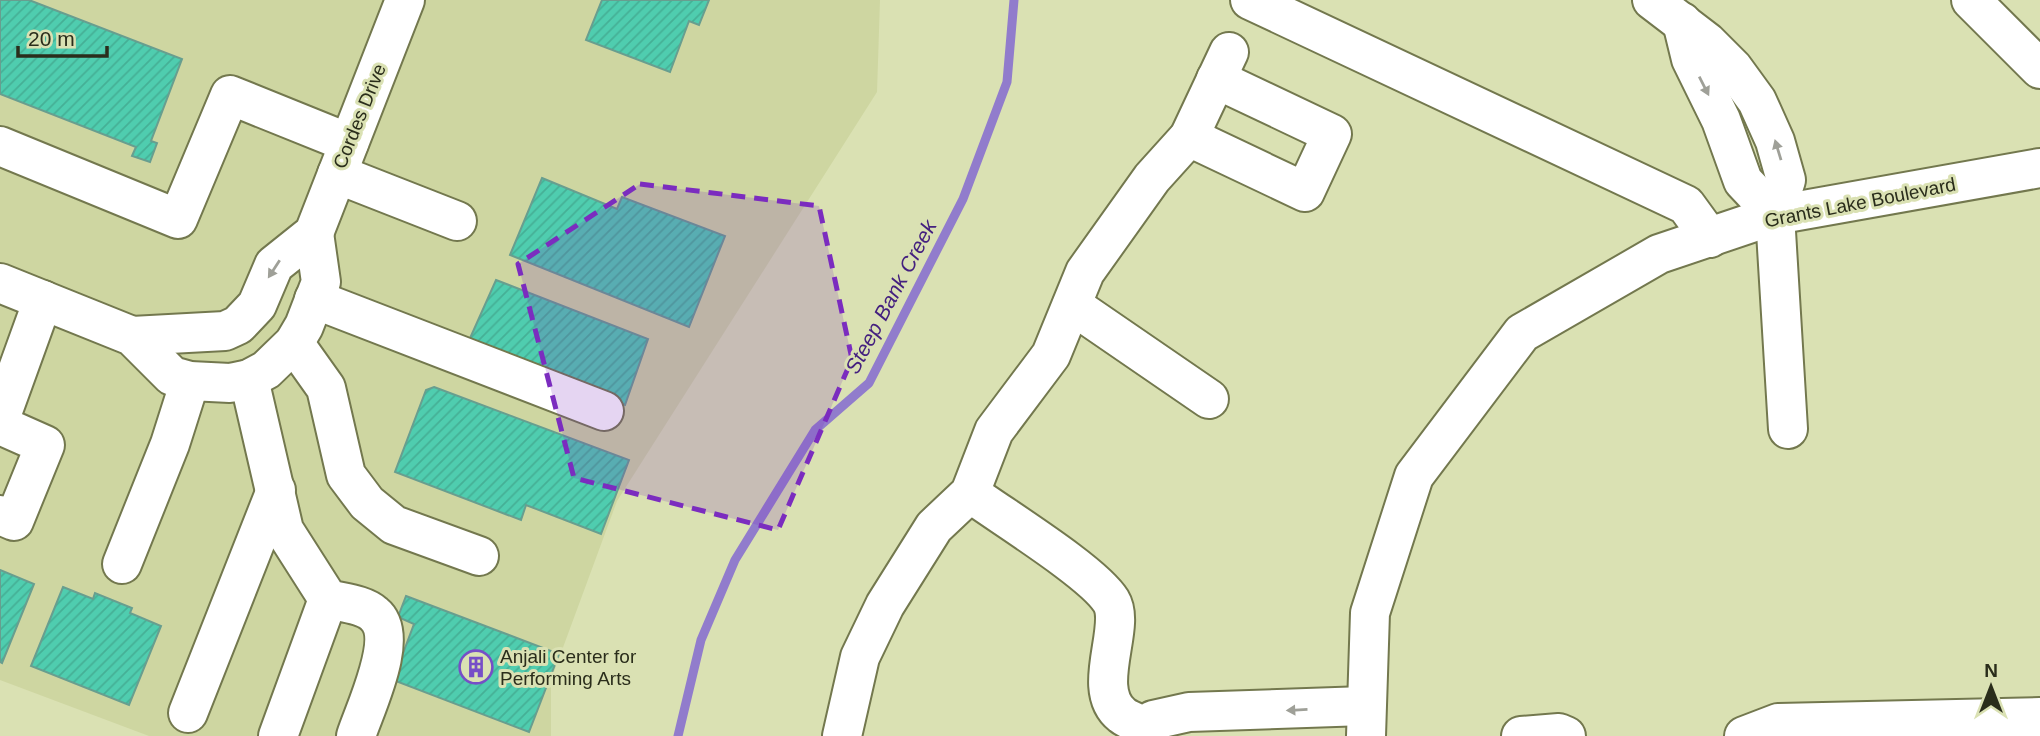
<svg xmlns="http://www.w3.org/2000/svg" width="2040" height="736" viewBox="0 0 2040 736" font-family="Arial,sans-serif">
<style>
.built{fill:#ced6a1}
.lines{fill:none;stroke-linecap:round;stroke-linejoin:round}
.stream{stroke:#917ccc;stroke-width:9}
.building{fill:url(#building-hatch);stroke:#689e8f;stroke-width:2}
.minor-casing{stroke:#73784e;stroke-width:42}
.minor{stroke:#fff;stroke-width:38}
.oneway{fill:#9fa098}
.marked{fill:#7b2cbf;fill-opacity:0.2;stroke:#7b2cbf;stroke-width:5;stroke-dasharray:14 9;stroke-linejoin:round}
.labels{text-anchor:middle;stroke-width:6;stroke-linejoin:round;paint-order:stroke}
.street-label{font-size:19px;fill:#2a2d1b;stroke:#dae1b3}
.poi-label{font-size:19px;fill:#2a2d1b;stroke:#dae1b3;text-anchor:start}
.water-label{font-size:21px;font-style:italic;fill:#44207f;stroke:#dae1b3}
</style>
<defs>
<pattern id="building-hatch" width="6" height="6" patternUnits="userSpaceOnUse" patternTransform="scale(1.75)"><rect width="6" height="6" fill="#4fcdaf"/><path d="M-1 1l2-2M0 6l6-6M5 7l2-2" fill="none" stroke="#45b096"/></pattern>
</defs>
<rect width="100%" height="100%" fill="#dae1b3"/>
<path class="built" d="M 0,0 L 880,0 L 877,92 L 617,501 L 551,680 L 551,736 L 149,736 L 0,680 Z"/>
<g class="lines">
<path class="stream" d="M 678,736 L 701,640 L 735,560 L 815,430 L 869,383 L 963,199 L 1007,82 L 1014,0"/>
</g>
<g class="building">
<path d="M 0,0 L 29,0 L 182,59 L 151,141 L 157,143 L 150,162 L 132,156 L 136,147 L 0,94 Z"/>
<path d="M 602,0 L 709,0 L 699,25 L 689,21 L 670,72 L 586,40 Z"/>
<path d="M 542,178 L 617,209 L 622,197 L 725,236 L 689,327 L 510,255 Z"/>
<path d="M 496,280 L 648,339 L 625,405 L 467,345 Z"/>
<path d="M 434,387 L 629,460 L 601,534 L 526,505 L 521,520 L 395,472 L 426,390 Z"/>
<path d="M 0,570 L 34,584 L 2,663 L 0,662 Z"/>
<path d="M 63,587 L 93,599 L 95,593 L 132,608 L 130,613 L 161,626 L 129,705 L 31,666 Z"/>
<path d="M 406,596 L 559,654 L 529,732 L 393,680 L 414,624 L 398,617 Z"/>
</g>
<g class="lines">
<defs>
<g id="minor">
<path d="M 1250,0 L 1686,205 L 1710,238"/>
<path d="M 1652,0 L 1707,42 L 1733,68 L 1757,101 L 1775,141 L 1786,180 L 1775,215 L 1788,429"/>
<path d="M 1971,0 L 2040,69"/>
<path d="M 1682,22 L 1691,59 L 1721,120 L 1743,181 L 1775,215"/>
<path d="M 1189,137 L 1305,192 L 1332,134 L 1216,79"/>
<path d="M 0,146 L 178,219 L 230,95 L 349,143"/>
<path d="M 337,174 L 457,221"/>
<path d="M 0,283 L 132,336 L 172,376 L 190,381 L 230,383 L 249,379 L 266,370 L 294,343 L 304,326 L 321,282 L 314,233"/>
<path d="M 314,299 L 604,411"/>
<path d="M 1072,305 L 1209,399"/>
<path d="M 132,336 L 225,331 L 238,325 L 257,305 L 274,265 L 314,233 L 405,0"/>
<path d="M 294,343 L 326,388 L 346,475 L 367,503 L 394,525 L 479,556"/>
<path d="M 249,379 L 284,530 L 328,599 C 342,603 363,604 374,614 C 401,636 365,708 356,736"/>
<path d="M 0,419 L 43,300"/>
<path d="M 0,425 L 45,445 L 14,521 L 0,515"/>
<path d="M 970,493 C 1003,517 1093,572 1111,601 C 1127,627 1089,689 1122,715 C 1128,720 1138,723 1146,727"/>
<path d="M 122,564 L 170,444 L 190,381"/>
<path d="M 188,713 L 276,490"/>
<path d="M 278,736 L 328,599"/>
<path d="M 842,736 L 860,657 L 885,605 L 934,527 L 970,493 L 994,431 L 1051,355 L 1085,272 L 1152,178 L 1189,137 L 1229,52"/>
<path d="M 1145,736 L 1146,727 L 1153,720 L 1189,712 L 1365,706"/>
<path d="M 1366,736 L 1370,613 L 1414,476 L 1522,333 L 1659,254 L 1775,215 L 2040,168"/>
<path d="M 1521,736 L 1559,733 L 1566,736"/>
<path d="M 1744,736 L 1778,723 L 2040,717"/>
</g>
</defs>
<use href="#minor" class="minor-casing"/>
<use href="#minor" class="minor"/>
</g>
<defs><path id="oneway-solid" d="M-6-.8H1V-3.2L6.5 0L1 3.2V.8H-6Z" transform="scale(1.75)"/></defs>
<g class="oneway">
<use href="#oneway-solid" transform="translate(1704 86) rotate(63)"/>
<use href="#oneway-solid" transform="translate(1778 150) rotate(-107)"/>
<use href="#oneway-solid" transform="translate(274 269) rotate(123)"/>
<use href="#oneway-solid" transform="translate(1297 710) rotate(177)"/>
</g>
<path class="marked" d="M 640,184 L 819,206 L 852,359 L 778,530 L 574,478 L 518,264 Z"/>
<defs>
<symbol id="building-ring" viewBox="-11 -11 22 22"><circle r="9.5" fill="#dae1b3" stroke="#764ec7" stroke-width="1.5"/><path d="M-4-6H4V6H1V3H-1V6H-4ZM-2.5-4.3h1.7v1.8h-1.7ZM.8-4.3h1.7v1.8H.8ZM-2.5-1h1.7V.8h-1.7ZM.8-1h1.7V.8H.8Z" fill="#764ec7"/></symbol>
</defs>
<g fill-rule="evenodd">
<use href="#building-ring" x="457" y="648" width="38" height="38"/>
</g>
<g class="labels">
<g class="street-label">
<text transform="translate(359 116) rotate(-68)" y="7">Cordes Drive</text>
<text transform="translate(1860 202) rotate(-11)" y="7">Grants Lake Boulevard</text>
</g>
<g class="poi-label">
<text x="500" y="663">Anjali Center for<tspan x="500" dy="22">Performing Arts</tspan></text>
</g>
<g class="water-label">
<text transform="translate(891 297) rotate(-62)" y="7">Steep Bank Creek</text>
</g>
</g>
<g transform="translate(1991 687)" stroke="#dae1b3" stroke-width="5" paint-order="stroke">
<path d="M0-5L12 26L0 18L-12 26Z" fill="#2a2d1b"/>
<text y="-10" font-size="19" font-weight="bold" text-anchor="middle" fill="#2a2d1b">N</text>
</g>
<path d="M18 46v10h89v-10" fill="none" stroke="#2a2d1b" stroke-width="3.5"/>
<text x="28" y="46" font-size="21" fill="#2a2d1b" stroke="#dae1b3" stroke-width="5" paint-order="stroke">20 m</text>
</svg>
